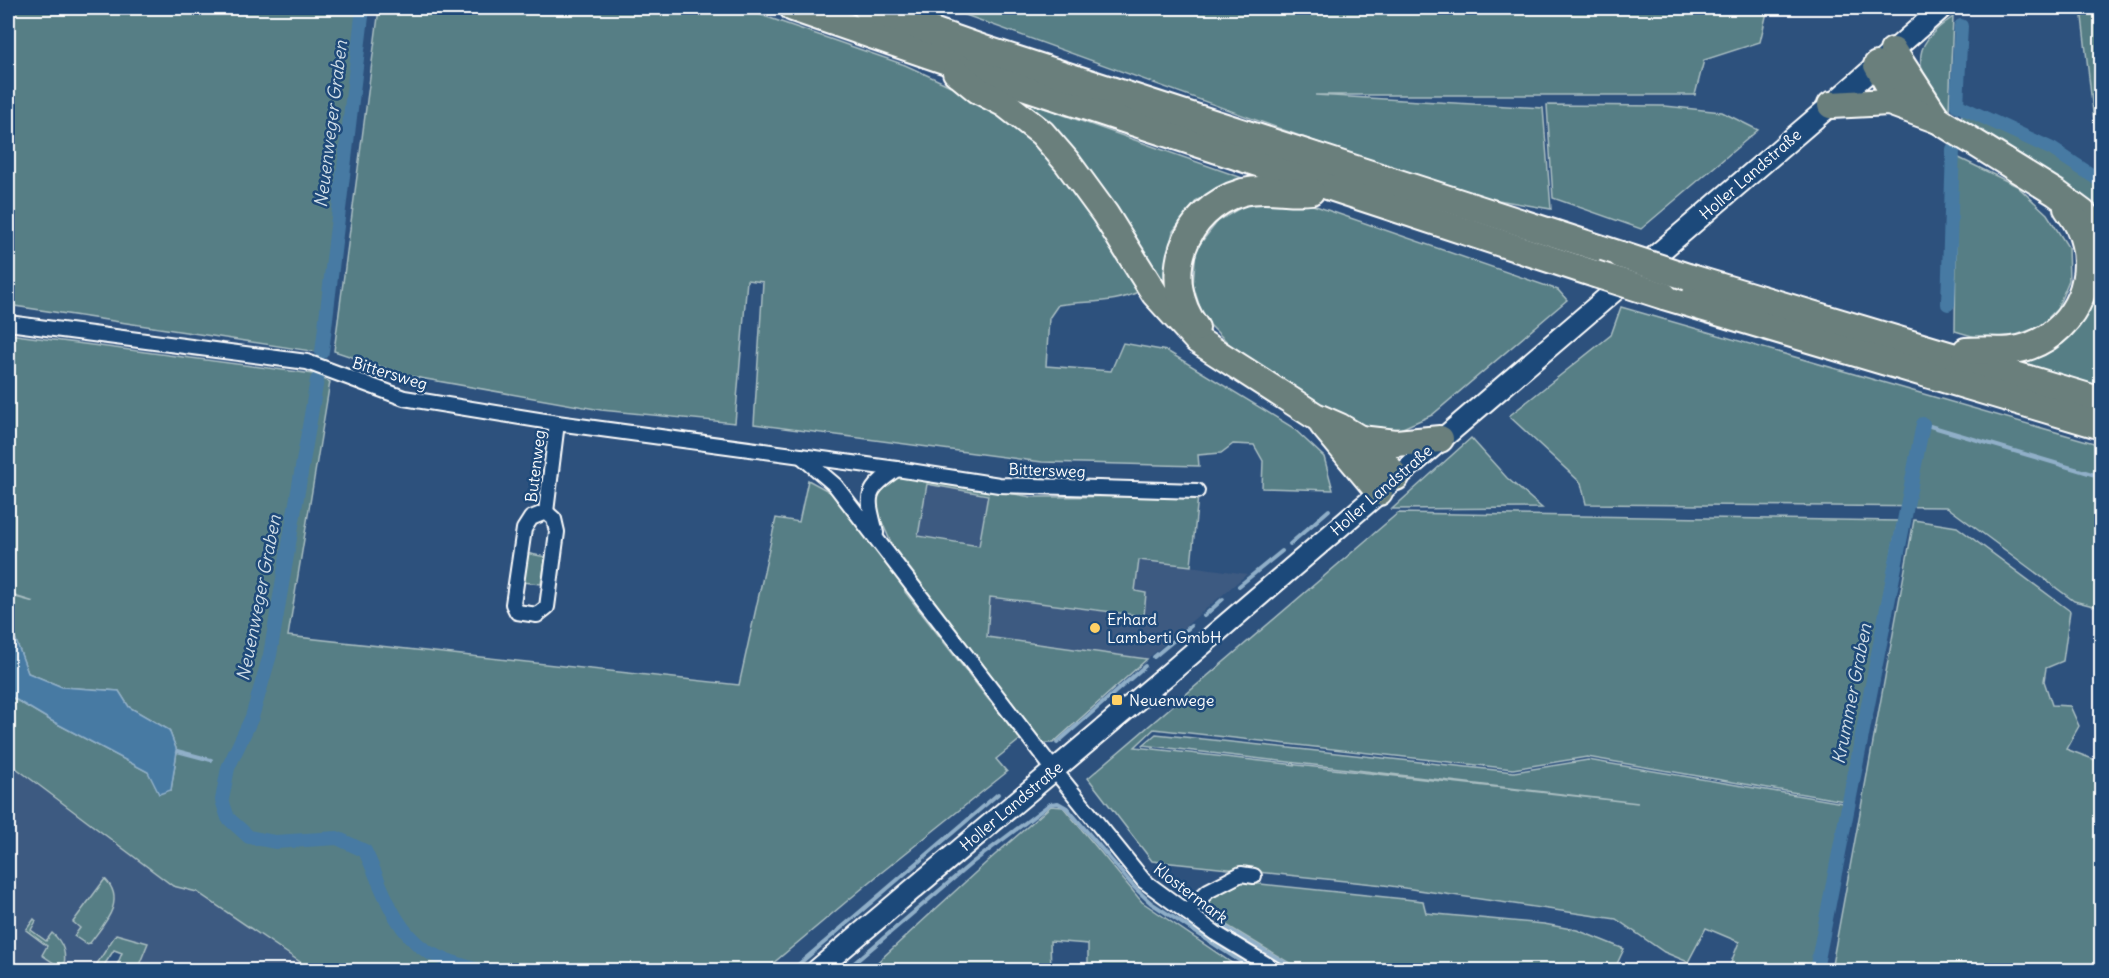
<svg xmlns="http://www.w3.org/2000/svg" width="2109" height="978" viewBox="0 0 2109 978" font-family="Delius,sans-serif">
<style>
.built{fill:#3e5a81;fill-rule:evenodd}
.green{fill:#567e85;stroke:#aabec2;stroke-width:1.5;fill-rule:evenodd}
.water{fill:#467aa3;stroke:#90afc8;stroke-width:1.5}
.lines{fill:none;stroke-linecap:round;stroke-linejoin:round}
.stream{stroke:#90afc8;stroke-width:4}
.canal{stroke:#467aa3;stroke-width:14}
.minor-casing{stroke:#fff;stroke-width:18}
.secondary-casing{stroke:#fff;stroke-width:24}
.motorway-casing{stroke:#fff;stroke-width:30}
.minor{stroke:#1f4a7a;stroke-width:14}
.secondary{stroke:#1f4a7a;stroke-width:20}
.motorway{stroke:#6a7f7c;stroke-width:26}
.motorway-bridge-casing{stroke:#fff;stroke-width:30;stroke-linecap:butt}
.motorway-bridge{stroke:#6a7f7c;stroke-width:26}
.poi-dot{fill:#ffd166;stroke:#1f4a7a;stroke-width:2}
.labels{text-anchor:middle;stroke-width:5;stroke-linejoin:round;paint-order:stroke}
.street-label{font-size:16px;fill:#fff;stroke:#1f4a7a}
.poi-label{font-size:16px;fill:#fff;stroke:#1f4a7a;text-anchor:start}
.water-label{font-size:18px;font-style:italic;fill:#d1dee8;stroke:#1f4a7a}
</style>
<rect width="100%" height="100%" fill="#2d517d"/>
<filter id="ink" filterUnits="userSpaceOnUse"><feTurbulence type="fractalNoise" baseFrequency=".0167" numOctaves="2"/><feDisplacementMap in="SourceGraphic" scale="12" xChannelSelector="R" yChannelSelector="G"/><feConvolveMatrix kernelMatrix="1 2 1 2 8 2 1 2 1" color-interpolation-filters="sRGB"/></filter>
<g filter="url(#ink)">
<g class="built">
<path d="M 927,484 L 988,494 L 978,547 L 918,536 Z"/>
<path d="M 1139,559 L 1247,574 L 1147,659 L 987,637 L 990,597 L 1143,616 L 1135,592 Z"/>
<path d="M 8,762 L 173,886 L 197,892 L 312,970 L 137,970 L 148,943 L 117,934 L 93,970 L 63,970 L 65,963 L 62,943 L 56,936 L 52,933 L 46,941 L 30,929 L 26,930 L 47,946 L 58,966 L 55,970 L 8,970 ZM 105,879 L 113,892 L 112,911 L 90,942 L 86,944 L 75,936 L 80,928 L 73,922 Z"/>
</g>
<g class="green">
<path d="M 8,8 L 358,8 L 317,352 L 8,305 Z"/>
<path d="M 376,8 L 741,8 L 905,65 L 955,88 L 1017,121 L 1076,189 L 1142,290 C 1114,305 1088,300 1058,305 L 1049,318 L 1046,366 L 1111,371 L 1123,343 L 1167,351 L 1292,427 L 1324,457 L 1333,490 L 1262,488 L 1263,461 L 1254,445 L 1233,444 L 1221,453 L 1198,455 L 1199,466 L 1042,462 L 754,424 L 763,282 L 747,280 L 735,423 L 601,410 L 409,376 L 334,351 L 379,9 Z"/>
<path d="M 946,8 L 1768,8 L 1760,42 L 1704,60 L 1695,95 L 1315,95 L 1543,108 L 1551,209 L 1458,193 Z"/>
<path d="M 2081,8 L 2101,8 L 2101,174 L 2100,173 Z"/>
<path d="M 1953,17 L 1949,110 C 1916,70 1905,49 1953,17 Z"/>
<path d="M 1010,96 L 1251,181 L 1197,200 L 1173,231 L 1164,272 L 1170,303 Z"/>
<path d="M 1547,105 L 1665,106 L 1722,112 L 1758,130 L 1641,229 L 1553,198 Z"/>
<path d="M 1963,109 L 2050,152 L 2101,188 L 2101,219 L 1961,121 Z"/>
<path d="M 1957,157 L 2017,186 L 2047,214 L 2068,247 L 2069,280 L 2057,309 L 2039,327 L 2016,335 L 1982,339 L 1955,331 Z"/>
<path d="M 1252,201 L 1310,204 L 1558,290 L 1567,300 L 1432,415 L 1387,435 L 1366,432 L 1242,357 L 1203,318 L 1193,285 L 1196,249 L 1218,221 Z"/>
<path d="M 2088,231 L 2101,247 L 2101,387 L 2011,360 L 2053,343 Z"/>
<path d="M 1621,307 L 2101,445 L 2101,608 L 2074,601 L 1947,507 L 1586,504 L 1581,483 L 1509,416 L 1611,335 Z"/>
<path d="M 8,334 L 313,374 L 330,382 L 288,636 L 739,685 L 776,518 L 799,522 L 808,480 L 834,494 L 905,586 L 905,592 L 988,699 L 1022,738 L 996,759 L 1007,772 L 877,876 L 765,970 L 312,970 L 197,892 L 173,886 L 8,762 L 8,695 L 50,720 L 148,772 L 171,790 L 177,751 L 169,730 L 129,707 L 119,691 L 62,687 L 28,673 L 14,636 L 8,628 L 8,595 L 34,602 L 8,594 Z"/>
<path d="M 1471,438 L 1507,478 L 1542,508 L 1392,509 Z"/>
<path d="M 897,475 L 1032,497 L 1198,496 L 1191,566 L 1139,560 L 1135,591 L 1146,593 L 1144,616 L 990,597 L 987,637 L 1147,659 L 1053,743 L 1043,743 L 892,545 L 875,506 L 883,484 ZM 927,484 L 988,495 L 979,546 L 918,536 Z"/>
<path d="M 1398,513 L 1898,521 L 1844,801 L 1587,757 L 1513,769 L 1154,729 L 1135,747 L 1638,803 L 1143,745 L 1156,734 L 1514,772 L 1588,760 L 1843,803 L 1811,970 L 1744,970 L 1730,965 L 1739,942 L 1706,928 L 1688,962 L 1664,952 L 1616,919 L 1384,885 L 1152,861 L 1088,778 Z"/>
<path d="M 1914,520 L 1957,527 L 2070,611 L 2063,661 L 2046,668 L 2044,681 L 2052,705 L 2070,706 L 2079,726 L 2066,749 L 2101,762 L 2101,970 L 1831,970 Z"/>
<path d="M 526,553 L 546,557 L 541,584 L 522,582 Z"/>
<path d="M 1051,806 L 1063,807 L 1142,902 L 1242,970 L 1088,970 L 1088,944 L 1050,941 L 1051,970 L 869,970 L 988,861 Z"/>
<path d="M 105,879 C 127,901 104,924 90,943 L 86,944 L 74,936 L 80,928 L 73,922 Z"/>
<path d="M 1242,882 L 1423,901 L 1426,913 L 1544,924 L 1577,930 L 1624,949 L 1614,970 L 1301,970 L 1213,917 L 1209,899 Z"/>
<path d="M 34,919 L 36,921 L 31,930 L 46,941 L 52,933 C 64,943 67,956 63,970 L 55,970 L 58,966 L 42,955 L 47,946 L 26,930 Z"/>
<path d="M 116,934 L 148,943 L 137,970 L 115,970 L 122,953 L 114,950 L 101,970 L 93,970 Z"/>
</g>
<path class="water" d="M 8,628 L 14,635 L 28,673 L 62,687 L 119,691 L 129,707 L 169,730 L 177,751 L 171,790 L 159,794 L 148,772 L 50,720 L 8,695 Z"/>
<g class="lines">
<g class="stream">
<path d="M 1923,424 L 2102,477"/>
<path d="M 1290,544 L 1329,510"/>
<path d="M 1239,586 L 1282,551"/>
<path d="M 1204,616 L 1223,599"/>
<path d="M 1154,657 L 1191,626"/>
<path d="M 1057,743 L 1145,666"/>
<path d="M 177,751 L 211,760"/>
<path d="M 1220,924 L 1297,970"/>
<path d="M 792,970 L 998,794"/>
<path d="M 846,970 L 973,862 L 1050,804 L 1058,803 L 1067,808 L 1134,887 L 1151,903 L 1254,970"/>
</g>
<g class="canal">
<path d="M 1961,26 L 1957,105 L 2052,149 L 2102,182"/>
<path d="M 1948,304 L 1953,149"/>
<path d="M 322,352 L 363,8"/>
<path d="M 317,380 L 270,655 L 252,717 L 228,768 L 222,800 L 228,818 L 249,837 L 275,842 L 337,838 L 365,851 C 382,885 392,927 425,950 C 436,958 465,966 478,970"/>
<path d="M 1816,970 L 1923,424"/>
</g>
<defs>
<g id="minor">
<path d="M 8,323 L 307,362 L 404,398 L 557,423 L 897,469 L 999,485 L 1197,491"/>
<path d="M 801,456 L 835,485 L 1047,761 L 1144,881 L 1215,933 L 1276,970"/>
<path d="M 546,512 L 554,519 L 557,532 L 547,607 L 537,615 L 517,612 L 513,604 L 524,529 L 531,518 Z"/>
<path d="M 546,512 L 557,423"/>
<path d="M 876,533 C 867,497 863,491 897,469"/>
<path d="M 1186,912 L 1208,891 L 1241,874 L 1254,876"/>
</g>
<path id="secondary" d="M 817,970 L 1167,675 L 1831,105 L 1942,8"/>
<g id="motorway">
<path d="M 793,8 L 941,59 L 1595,274"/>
<path d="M 867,8 L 981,48 L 1621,255"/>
<path d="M 1893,51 L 1938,120"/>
<path d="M 1877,65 L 1891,89 L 1912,109"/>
<path d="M 956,72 L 978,90 L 1005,104 L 1042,133 L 1067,162 L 1105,214 L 1155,294 L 1197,340 L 1315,416 L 1340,427 L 1360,439 L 1383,461 L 1396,477"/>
<path d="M 1831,105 L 1889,102 L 1938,120 L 2056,193 L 2083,213 L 2102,233"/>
<path d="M 1688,277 L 2102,401"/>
<path d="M 1664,296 L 2102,426"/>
<path d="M 1196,328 C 1159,278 1183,209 1243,192 C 1268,186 1288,194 1311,191"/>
<path d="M 1966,351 C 1988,349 2009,354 2030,346 C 2078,328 2100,273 2079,227 C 2076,220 2071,214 2067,208"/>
<path d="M 1323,425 L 1379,492"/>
<path d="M 1360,439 L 1396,443 L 1440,439"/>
</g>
</defs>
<use href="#minor" class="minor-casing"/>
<use href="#secondary" class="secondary-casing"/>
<use href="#motorway" class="motorway-casing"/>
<use href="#minor" class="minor"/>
<use href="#secondary" class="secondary"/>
<use href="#motorway" class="motorway"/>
<defs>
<g id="motorway-bridge">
<path d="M 1621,255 L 1688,277"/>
<path d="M 1595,274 L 1664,296"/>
</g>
</defs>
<use href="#motorway-bridge" class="motorway-bridge-casing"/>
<use href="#motorway-bridge" class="motorway-bridge"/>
</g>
</g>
<g class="poi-dot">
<circle cx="1095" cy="628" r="6"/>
<rect x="1111" y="694" width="12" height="12" rx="3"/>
</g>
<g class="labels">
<g class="street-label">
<text transform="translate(1750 174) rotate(-41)" y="6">Holler Landstraße</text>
<text transform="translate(390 373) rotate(17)" y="6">Bittersweg</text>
<text transform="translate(535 466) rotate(-83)" y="6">Butenweg</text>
<text transform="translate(1047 470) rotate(2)" y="6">Bittersweg</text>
<text transform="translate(1381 490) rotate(-41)" y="6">Holler Landstraße</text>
<text transform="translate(1011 806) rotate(-40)" y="6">Holler Landstraße</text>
<text transform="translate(1191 893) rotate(37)" y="6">Klostermark</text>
</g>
<g class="poi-label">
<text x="1107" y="625">Erhard<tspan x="1107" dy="18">Lamberti GmbH</tspan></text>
<text x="1129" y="706">Neuenwege</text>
</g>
<g class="water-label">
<text transform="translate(331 124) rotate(-83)" y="6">Neuenweger Graben</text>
<text transform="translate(259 598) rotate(-79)" y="6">Neuenweger Graben</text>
<text transform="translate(1852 694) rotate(-79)" y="6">Krummer Graben</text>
</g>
</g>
<rect width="2109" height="978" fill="none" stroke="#1f4a7a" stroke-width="30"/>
<rect x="15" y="15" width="2079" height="948" fill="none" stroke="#fff" stroke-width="2" filter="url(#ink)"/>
</svg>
